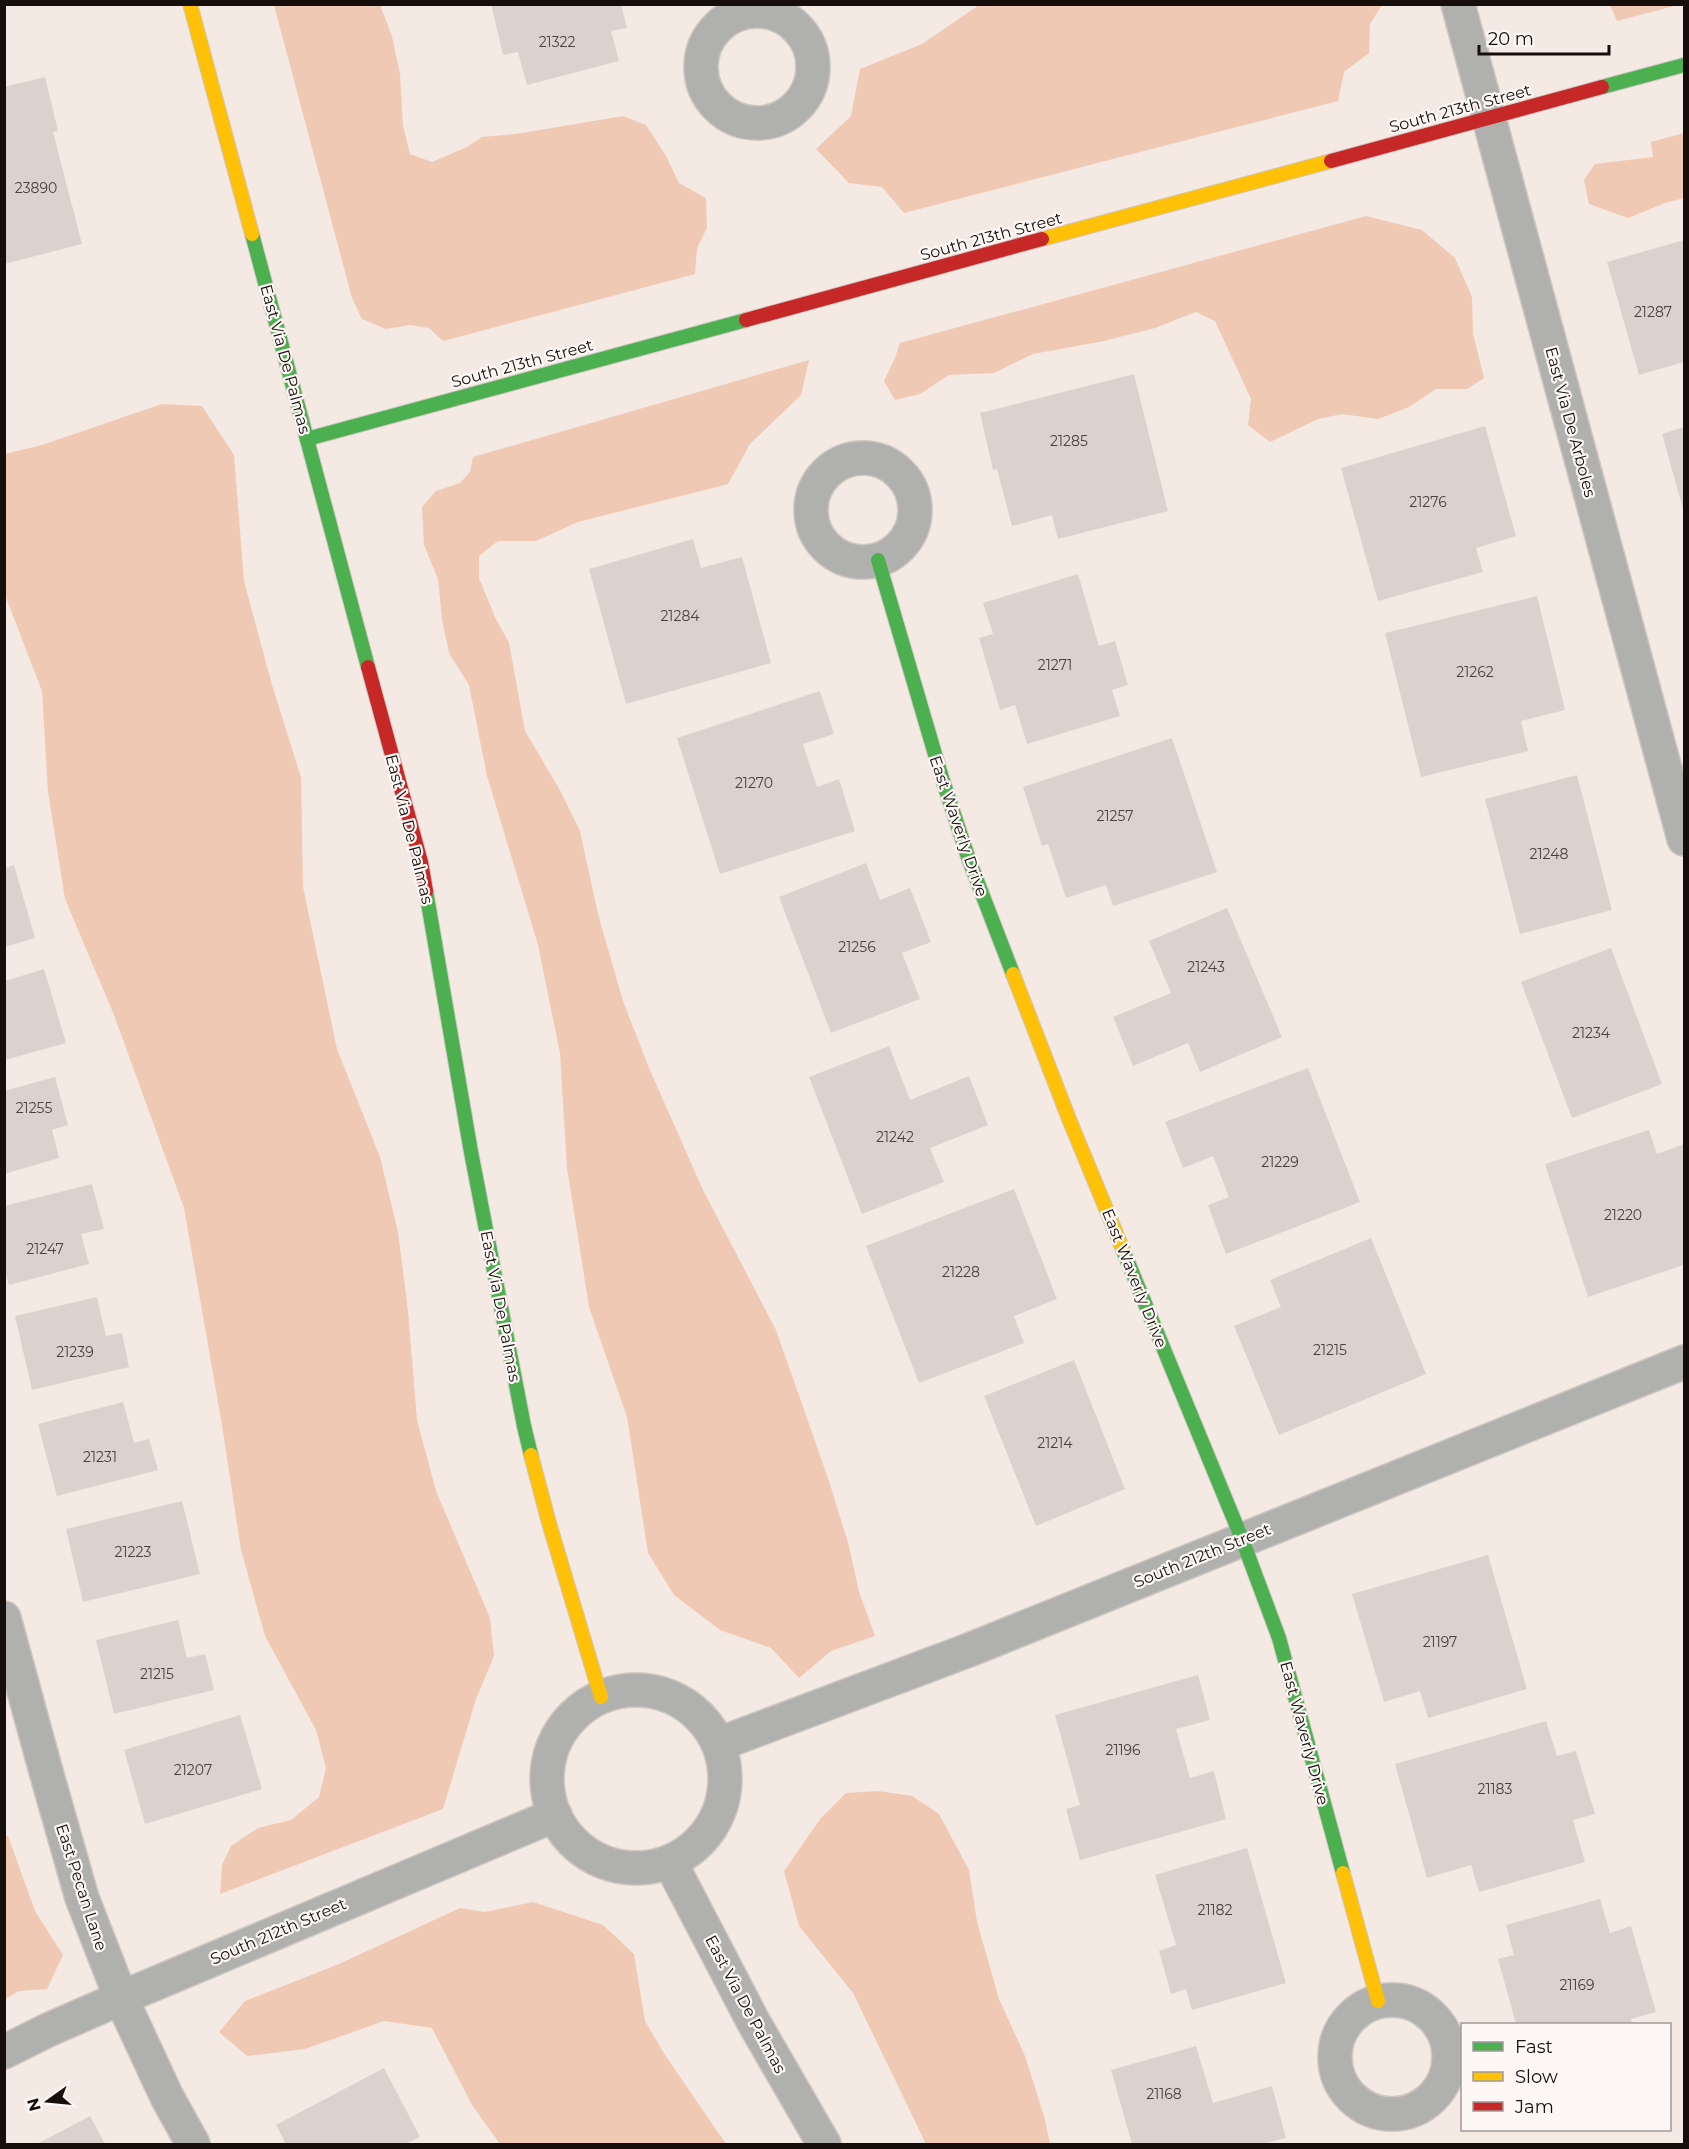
<svg xmlns="http://www.w3.org/2000/svg" width="1689" height="2149" viewBox="0 0 1689 2149" font-family="Montserrat,sans-serif">
<style>
.green{fill:#f0c9b5}
.building{fill:#dcd2cd}
.lines{fill:none;stroke-linecap:round;stroke-linejoin:round}
.street-casing{stroke:#cfc7c2;stroke-width:36}
.fast-casing{stroke:#cfc7c2;stroke-width:16}
.slow-casing{stroke:#cfc7c2;stroke-width:16}
.jam-casing{stroke:#cfc7c2;stroke-width:16}
.street{stroke:#b0b1af;stroke-width:33}
.fast{stroke:#4caf50;stroke-width:14}
.slow{stroke:#ffc107;stroke-width:14}
.jam{stroke:#c62828;stroke-width:14}
.labels{text-anchor:middle;stroke-width:4.5;stroke-linejoin:round;paint-order:stroke}
.number-label{font-size:14px;fill:#49413d}
.street-label{font-size:16px;fill:#150e0a;stroke:#fdf8f6}
</style>
<rect width="100%" height="100%" fill="#f5e9e3"/>
<g class="green">
<path d="M 274,5 L 380,5 L 392,36 L 400,74 L 403,126 L 410,154 L 432,162 L 467,147 L 482,137 L 516,134 L 623,116 L 646,125 L 666,156 L 679,183 L 706,198 L 707,228 L 697,248 L 695,274 L 443,341 L 429,328 L 410,325 L 386,329 L 362,319 L 352,298 Z"/>
<path d="M 979,5 L 979,4 L 1382,5 L 1370,24 L 1369,53 L 1344,72 L 1338,101 L 904,213 L 882,187 L 849,183 L 816,149 L 851,116 L 860,69 L 922,44 Z"/>
<path d="M 1610,5 L 1678,5 L 1617,21 Z"/>
<path d="M 1684,133 L 1684,198 L 1665,203 L 1628,218 L 1589,204 L 1584,180 L 1595,164 L 1653,157 L 1651,142 Z"/>
<path d="M 1366,216 L 1422,230 L 1455,258 L 1472,297 L 1473,334 L 1484,378 L 1467,389 L 1436,389 L 1409,407 L 1378,419 L 1342,414 L 1318,419 L 1270,442 L 1248,425 L 1251,399 L 1215,321 L 1196,312 L 1155,328 L 1104,341 L 1033,354 L 994,373 L 949,375 L 920,394 L 895,400 L 884,381 L 895,358 L 900,343 Z"/>
<path d="M 809,360 L 801,395 L 750,444 L 728,484 L 578,522 L 536,541 L 498,541 L 479,556 L 479,578 L 495,617 L 509,643 L 525,731 L 561,792 L 580,831 L 598,914 L 623,1001 L 649,1068 L 703,1190 L 776,1330 L 829,1481 L 849,1546 L 859,1592 L 875,1636 L 831,1651 L 799,1678 L 771,1648 L 720,1630 L 674,1595 L 648,1553 L 627,1417 L 589,1307 L 567,1168 L 560,1053 L 538,945 L 487,776 L 469,685 L 449,653 L 442,619 L 438,579 L 424,545 L 422,507 L 436,491 L 460,483 L 470,472 L 473,457 Z"/>
<path d="M 162,404 L 202,406 L 234,455 L 244,581 L 272,685 L 301,777 L 303,887 L 337,1049 L 380,1157 L 398,1232 L 408,1311 L 417,1420 L 436,1491 L 490,1618 L 494,1656 L 476,1699 L 443,1809 L 220,1894 L 222,1865 L 231,1846 L 258,1828 L 291,1820 L 319,1797 L 326,1768 L 316,1730 L 265,1636 L 241,1550 L 222,1425 L 184,1208 L 114,1015 L 65,899 L 48,792 L 42,691 L 5,595 L 5,454 L 42,445 Z"/>
<path d="M 878,1791 L 912,1796 L 939,1814 L 969,1870 L 977,1922 L 999,1999 L 1025,2056 L 1044,2116 L 1050,2144 L 926,2144 L 853,1993 L 799,1926 L 784,1871 L 821,1818 L 846,1793 Z"/>
<path d="M 8,1836 L 35,1911 L 63,1955 L 47,1989 L 19,1991 L 5,1999 L 4,1837 Z"/>
<path d="M 533,1902 L 603,1925 L 634,1954 L 645,2021 L 665,2055 L 726,2144 L 500,2144 L 472,2105 L 432,2028 L 384,2021 L 305,2049 L 247,2056 L 219,2032 L 245,2001 L 339,1964 L 460,1908 L 485,1912 Z"/>
</g>
<g class="building">
<path d="M 491,4 L 621,4 L 627,28 L 611,31 L 619,61 L 527,85 L 518,52 L 503,55 Z"/>
<path d="M 45,77 L 58,131 L 53,132 L 82,244 L 4,264 L 4,87 Z"/>
<path d="M 1684,240 L 1684,362 L 1639,375 L 1607,262 Z"/>
<path d="M 1134,374 L 1168,511 L 1058,539 L 1052,515 L 1012,526 L 997,469 L 993,470 L 980,413 Z"/>
<path d="M 1485,426 L 1516,536 L 1476,548 L 1483,572 L 1378,601 L 1341,468 Z"/>
<path d="M 1684,427 L 1684,512 L 1662,434 Z"/>
<path d="M 693,539 L 701,568 L 742,557 L 771,663 L 626,704 L 589,569 Z"/>
<path d="M 1078,574 L 1099,646 L 1115,641 L 1128,685 L 1112,690 L 1120,716 L 1027,744 L 1015,705 L 1000,710 L 979,638 L 993,634 L 983,603 Z"/>
<path d="M 1537,596 L 1565,710 L 1521,721 L 1528,751 L 1421,777 L 1385,633 Z"/>
<path d="M 820,691 L 834,734 L 803,744 L 817,787 L 839,779 L 855,831 L 720,874 L 677,738 Z"/>
<path d="M 1172,738 L 1217,872 L 1113,906 L 1106,885 L 1066,898 L 1048,844 L 1042,846 L 1023,787 Z"/>
<path d="M 1577,775 L 1612,910 L 1520,934 L 1485,799 Z"/>
<path d="M 866,863 L 880,900 L 910,888 L 931,942 L 902,953 L 920,999 L 831,1033 L 779,897 Z"/>
<path d="M 14,865 L 35,938 L 5,947 L 5,868 Z"/>
<path d="M 1227,908 L 1282,1037 L 1200,1072 L 1188,1043 L 1133,1066 L 1113,1017 L 1171,993 L 1149,941 Z"/>
<path d="M 1611,948 L 1662,1084 L 1572,1118 L 1521,982 Z"/>
<path d="M 44,969 L 66,1043 L 5,1060 L 5,981 Z"/>
<path d="M 889,1046 L 910,1100 L 969,1076 L 988,1125 L 930,1148 L 944,1182 L 862,1214 L 809,1077 Z"/>
<path d="M 1308,1068 L 1360,1202 L 1226,1254 L 1208,1205 L 1229,1197 L 1213,1156 L 1183,1168 L 1165,1122 Z"/>
<path d="M 55,1077 L 68,1125 L 52,1130 L 59,1158 L 4,1174 L 4,1091 Z"/>
<path d="M 1649,1130 L 1657,1154 L 1684,1144 L 1684,1265 L 1588,1297 L 1545,1164 Z"/>
<path d="M 92,1184 L 104,1229 L 81,1234 L 89,1264 L 9,1285 L 4,1268 L 4,1206 Z"/>
<path d="M 1014,1189 L 1057,1299 L 1014,1316 L 1024,1343 L 919,1383 L 866,1246 Z"/>
<path d="M 1371,1238 L 1426,1374 L 1279,1435 L 1234,1326 L 1281,1307 L 1270,1280 Z"/>
<path d="M 97,1297 L 106,1336 L 122,1333 L 129,1367 L 32,1390 L 15,1316 Z"/>
<path d="M 1074,1360 L 1125,1489 L 1036,1526 L 984,1396 Z"/>
<path d="M 123,1402 L 134,1443 L 149,1439 L 158,1470 L 57,1496 L 38,1424 Z"/>
<path d="M 182,1501 L 200,1574 L 83,1602 L 66,1529 Z"/>
<path d="M 1488,1555 L 1527,1689 L 1428,1718 L 1420,1691 L 1384,1702 L 1352,1594 Z"/>
<path d="M 178,1620 L 187,1658 L 205,1654 L 214,1690 L 114,1714 L 96,1640 Z"/>
<path d="M 1198,1675 L 1210,1720 L 1176,1729 L 1190,1778 L 1214,1771 L 1226,1819 L 1080,1860 L 1066,1809 L 1080,1805 L 1055,1715 Z"/>
<path d="M 240,1715 L 262,1789 L 145,1824 L 124,1750 Z"/>
<path d="M 1546,1721 L 1557,1756 L 1576,1751 L 1595,1814 L 1573,1820 L 1585,1862 L 1479,1892 L 1471,1865 L 1427,1878 L 1395,1764 Z"/>
<path d="M 1247,1848 L 1286,1983 L 1192,2010 L 1186,1989 L 1171,1994 L 1159,1951 L 1176,1945 L 1155,1875 Z"/>
<path d="M 1600,1899 L 1610,1933 L 1631,1926 L 1656,2012 L 1631,2019 L 1632,2024 L 1516,2024 L 1498,1959 L 1514,1955 L 1506,1925 Z"/>
<path d="M 1196,2046 L 1213,2103 L 1272,2086 L 1286,2138 L 1262,2144 L 1132,2144 L 1111,2070 Z"/>
<path d="M 384,2068 L 420,2137 L 405,2144 L 286,2144 L 276,2125 Z"/>
<path d="M 90,2116 L 105,2144 L 37,2144 Z"/>
</g>
<g class="lines">
<defs>
<g id="street">
<path d="M 1458,4 L 1684,839"/>
<circle cx="757" cy="67" r="56"/>
<circle cx="863" cy="510" r="52"/>
<path d="M 4,1618 L 45,1768 L 82,1898 L 121,1998 L 167,2097 L 193,2144"/>
<circle cx="636" cy="1779" r="89"/>
<path d="M 719,1744 L 969,1650 L 1684,1362"/>
<path d="M 670,1862 L 754,2023 L 824,2144"/>
<circle cx="1392" cy="2057" r="57"/>
<path d="M 4,2052 L 48,2030 L 121,1998 L 555,1815"/>
</g>
<g id="fast">
<path d="M 1602,87 L 1684,65"/>
<path d="M 252,234 L 368,667"/>
<path d="M 307,439 L 746,320"/>
<path d="M 878,560 L 942,778 L 969,860 L 1013,974"/>
<path d="M 426,891 L 471,1152 L 524,1426 L 531,1455"/>
<path d="M 1123,1250 L 1242,1539 L 1279,1638 L 1343,1873"/>
</g>
<g id="slow">
<path d="M 190,4 L 252,234"/>
<path d="M 1042,239 L 1331,161"/>
<path d="M 1013,974 L 1069,1119 L 1123,1250"/>
<path d="M 531,1455 L 549,1523 L 601,1697"/>
<path d="M 1343,1873 L 1378,2001"/>
</g>
<g id="jam">
<path d="M 1331,161 L 1602,87"/>
<path d="M 746,320 L 1042,239"/>
<path d="M 368,667 L 421,862 L 426,891"/>
</g>
</defs>
<use href="#street" class="street-casing"/>
<use href="#fast" class="fast-casing"/>
<use href="#slow" class="slow-casing"/>
<use href="#jam" class="jam-casing"/>
<use href="#street" class="street"/>
<use href="#fast" class="fast"/>
<use href="#slow" class="slow"/>
<use href="#jam" class="jam"/>
</g>
<g class="labels">
<g class="number-label">
<text x="557" y="47">21322</text>
<text x="36" y="193">23890</text>
<text x="1653" y="317">21287</text>
<text x="1069" y="446">21285</text>
<text x="1428" y="507">21276</text>
<text x="680" y="621">21284</text>
<text x="1055" y="670">21271</text>
<text x="1475" y="677">21262</text>
<text x="754" y="788">21270</text>
<text x="1115" y="821">21257</text>
<text x="1549" y="859">21248</text>
<text x="857" y="952">21256</text>
<text x="1206" y="972">21243</text>
<text x="1591" y="1038">21234</text>
<text x="34" y="1113">21255</text>
<text x="895" y="1142">21242</text>
<text x="1280" y="1167">21229</text>
<text x="1623" y="1220">21220</text>
<text x="45" y="1254">21247</text>
<text x="961" y="1277">21228</text>
<text x="1330" y="1355">21215</text>
<text x="75" y="1357">21239</text>
<text x="1055" y="1448">21214</text>
<text x="100" y="1462">21231</text>
<text x="133" y="1557">21223</text>
<text x="1440" y="1647">21197</text>
<text x="157" y="1679">21215</text>
<text x="1123" y="1755">21196</text>
<text x="193" y="1775">21207</text>
<text x="1495" y="1794">21183</text>
<text x="1215" y="1915">21182</text>
<text x="1577" y="1990">21169</text>
<text x="1164" y="2099">21168</text>
</g>
<g class="street-label">
<text transform="translate(1460 108) rotate(-15)" y="6">South 213th Street</text>
<text transform="translate(991 236) rotate(-15)" y="6">South 213th Street</text>
<text transform="translate(286 359) rotate(75)" y="6">East Via De Palmas</text>
<text transform="translate(522 363) rotate(-15)" y="6">South 213th Street</text>
<text transform="translate(1571 422) rotate(75)" y="6">East Via De Arboles</text>
<text transform="translate(959 826) rotate(71)" y="6">East Waverly Drive</text>
<text transform="translate(410 829) rotate(76)" y="6">East Via De Palmas</text>
<text transform="translate(1135 1278) rotate(68)" y="6">East Waverly Drive</text>
<text transform="translate(501 1306) rotate(79)" y="6">East Via De Palmas</text>
<text transform="translate(1202 1555) rotate(-22)" y="6">South 212th Street</text>
<text transform="translate(1305 1733) rotate(75)" y="6">East Waverly Drive</text>
<text transform="translate(82 1887) rotate(72)" y="6">East Pecan Lane</text>
<text transform="translate(278 1931) rotate(-23)" y="6">South 212th Street</text>
<text transform="translate(746 2004) rotate(62)" y="6">East Via De Palmas</text>
</g>
</g>
<rect width="1689" height="2149" fill="none" stroke="#150e0a" stroke-width="12"/>
<rect x="1461" y="2023" width="210" height="108" fill="#fdf8f6" stroke="#a09a98" stroke-width="1.5"/>
<rect x="1473" y="2042" width="30" height="9" fill="#4caf50" stroke="#a09a98" stroke-width="1.5"/>
<text x="1515" y="2053" font-size="18" fill="#150e0a">Fast</text>
<rect x="1473" y="2072" width="30" height="9" fill="#ffc107" stroke="#a09a98" stroke-width="1.5"/>
<text x="1515" y="2083" font-size="18" fill="#150e0a">Slow</text>
<rect x="1473" y="2102" width="30" height="9" fill="#c62828" stroke="#a09a98" stroke-width="1.5"/>
<text x="1515" y="2113" font-size="18" fill="#150e0a">Jam</text>
<g transform="translate(48 2101) rotate(255)" stroke="#fdf8f6" stroke-width="4.5" paint-order="stroke">
<path d="M0-4.5L10 22L0 15L-10 22Z" fill="#150e0a"/>
<text y="-9" font-size="16" font-weight="bold" text-anchor="middle" fill="#150e0a">N</text>
</g>
<path d="M1479 45v9h130v-9" fill="none" stroke="#150e0a" stroke-width="3"/>
<text x="1488" y="45" font-size="18" fill="#150e0a" stroke="#fdf8f6" stroke-width="4.5" paint-order="stroke">20 m</text>
</svg>
